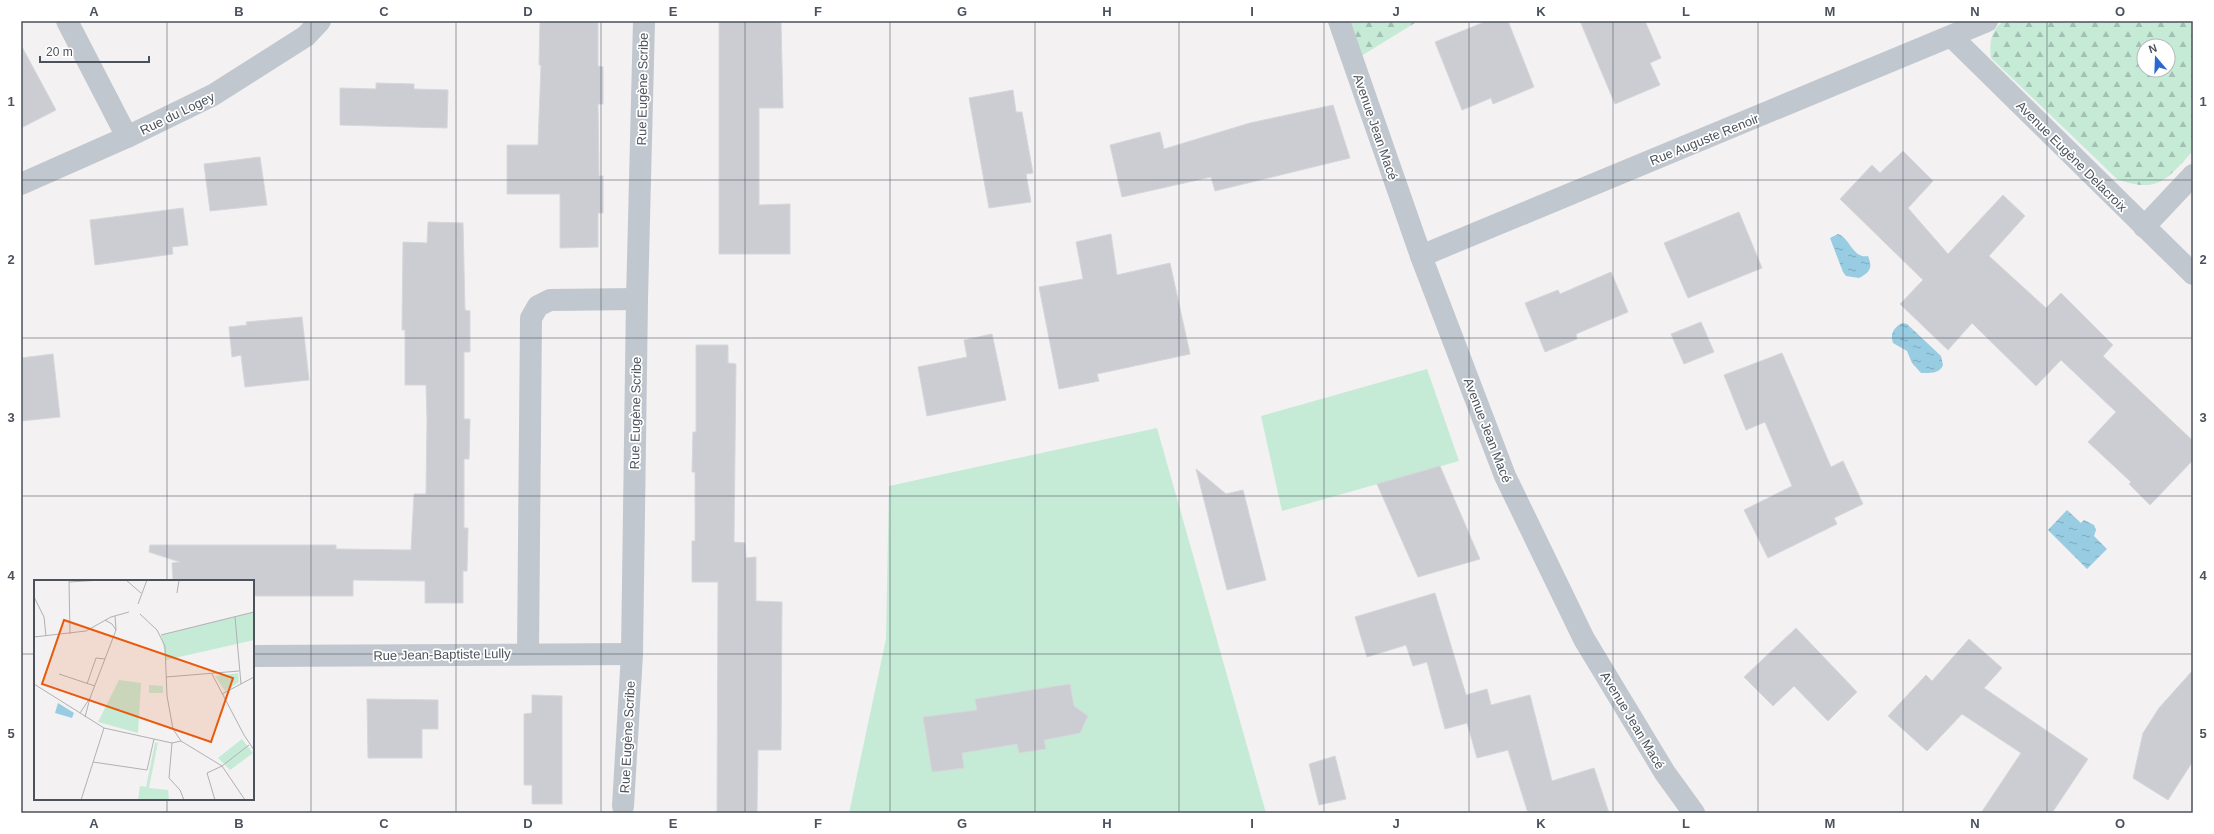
<svg xmlns="http://www.w3.org/2000/svg" width="2214" height="834" viewBox="0 0 2214 834" font-family="Helvetica,sans-serif">
<style>
.green{fill:#c5ebd7}
.forest{fill:url(#forest-firs);fill-rule:evenodd}
.water{fill:url(#water-ripples)}
.building{fill:#cbcdd3;stroke:#d6d7db}
.lines{fill:none;stroke-linecap:round;stroke-linejoin:round}
.minor{stroke:#c1c7ce;stroke-width:22}
.grid{fill:none;stroke:#4b525c;stroke-width:1;stroke-opacity:0.55}
.labels{text-anchor:middle;stroke-width:3.5;stroke-linejoin:round;paint-order:stroke}
.street-label{font-size:13px;fill:#4b525c;stroke:#fff}
.inset-road{fill:none;stroke:#b0b1b5;stroke-width:1}
.view{fill:#e8590c;fill-opacity:0.15;stroke:#e8590c;stroke-width:2}
.inset-edge{fill:none;stroke:#4b525c;stroke-width:2}
.neatline{fill:none;stroke:#4b525c;stroke-width:1.5}
.grid-label{font-size:13px;text-anchor:middle;font-weight:bold;fill:#4b525c}
</style>
<defs>
<pattern id="forest-firs" width="22" height="20" patternUnits="userSpaceOnUse"><rect width="22" height="20" fill="#c5ebd7"/><path d="M5 1l3.5 6h-7zM16 11l3.5 6h-7z" fill="#a2c1b2"/></pattern>
<pattern id="water-ripples" width="26" height="14" patternUnits="userSpaceOnUse"><rect width="26" height="14" fill="#97cce3"/><path d="M2 4q2-2 4 0t4 0M15 11q2-2 4 0t4 0" fill="none" stroke="#7da8bb"/></pattern>
</defs>
<rect width="100%" height="100%" fill="#f3f1f1"/>
<g class="green">
<path d="M 1427,369 L 1459,461 L 1282,511 L 1261,416 Z"/>
<path d="M 1157,428 L 1266,813 L 849,813 L 886,639 L 889,486 Z"/>
</g>
<g class="forest">
<path d="M 1339,21 L 1418,21 L 1353,61 Z"/>
<path d="M 2005,21 L 2193,21 L 2193,151 C 2166,180 2158,194 2117,179 L 1991,58 C 1989,44 1991,27 2005,21 ZM 2144,46 L 2168,46 L 2168,70 L 2144,70 Z"/>
</g>
<g class="water">
<path d="M 1838,234 C 1850,238 1853,259 1868,256 C 1873,268 1870,272 1859,278 L 1846,276 L 1843,272 L 1830,238 Z"/>
<path d="M 1902,323 L 1907,324 L 1941,356 L 1943,365 C 1940,374 1929,373 1921,373 L 1912,363 L 1907,351 L 1893,343 C 1890,334 1893,328 1902,323 Z"/>
<path d="M 2067,510 L 2081,523 L 2084,520 L 2094,525 L 2096,530 L 2094,536 L 2107,549 L 2087,569 L 2048,530 Z"/>
</g>
<g class="building">
<path d="M 540,21 L 598,21 L 598,66 L 603,67 L 603,104 L 598,104 L 599,176 L 603,176 L 603,213 L 598,213 L 598,247 L 560,248 L 560,194 L 507,194 L 507,145 L 538,145 L 541,65 L 539,65 Z"/>
<path d="M 719,21 L 781,21 L 783,108 L 759,108 L 759,205 L 790,204 L 790,254 L 719,254 Z"/>
<path d="M 1487,21 L 1508,21 L 1534,87 L 1493,104 L 1491,98 L 1462,110 L 1435,42 Z"/>
<path d="M 1580,21 L 1645,21 L 1661,58 L 1650,63 L 1660,85 L 1615,104 Z"/>
<path d="M 21,45 L 56,110 L 21,128 Z"/>
<path d="M 376,83 L 414,84 L 414,89 L 448,90 L 447,128 L 340,125 L 340,88 L 376,89 Z"/>
<path d="M 1013,90 L 1016,112 L 1022,112 L 1033,173 L 1026,174 L 1031,202 L 989,208 L 969,98 Z"/>
<path d="M 1333,105 L 1350,158 L 1215,191 L 1211,177 L 1122,197 L 1110,145 L 1160,132 L 1164,149 L 1250,123 Z"/>
<path d="M 1903,151 L 1933,181 L 1908,208 L 1948,254 L 2003,195 L 2025,216 L 1989,256 L 2046,308 L 2061,293 L 2113,345 L 2103,356 L 2193,441 L 2193,460 L 2150,505 L 2129,484 L 2131,482 L 2088,442 L 2116,412 L 2061,360 L 2036,386 L 1972,323 L 1948,350 L 1900,304 L 1923,280 L 1840,199 L 1872,165 L 1880,173 Z"/>
<path d="M 260,157 L 267,205 L 210,211 L 204,164 Z"/>
<path d="M 183,208 L 188,245 L 172,247 L 173,254 L 95,265 L 90,220 Z"/>
<path d="M 1739,212 L 1762,268 L 1688,298 L 1664,243 Z"/>
<path d="M 428,222 L 463,223 L 465,310 L 470,311 L 470,352 L 464,352 L 464,419 L 470,419 L 469,459 L 464,459 L 464,528 L 468,528 L 467,571 L 463,571 L 463,603 L 425,603 L 425,581 L 353,580 L 353,596 L 253,596 L 253,581 L 173,581 L 172,563 L 180,562 L 149,552 L 150,545 L 336,545 L 336,549 L 411,550 L 414,494 L 426,494 L 427,420 L 426,385 L 405,385 L 405,330 L 402,330 L 403,242 L 427,243 Z"/>
<path d="M 1111,234 L 1117,275 L 1170,263 L 1190,354 L 1097,374 L 1099,381 L 1059,389 L 1039,287 L 1083,279 L 1076,242 Z"/>
<path d="M 1611,272 L 1628,312 L 1576,334 L 1577,339 L 1545,352 L 1525,303 L 1558,290 L 1560,294 Z"/>
<path d="M 302,317 L 309,380 L 245,387 L 241,355 L 232,357 L 229,327 L 247,325 L 246,322 Z"/>
<path d="M 1701,322 L 1714,352 L 1684,364 L 1671,334 Z"/>
<path d="M 992,334 L 1006,400 L 927,416 L 918,367 L 967,357 L 964,340 Z"/>
<path d="M 696,345 L 728,345 L 728,363 L 736,364 L 734,542 L 745,543 L 746,558 L 756,557 L 756,601 L 782,602 L 781,750 L 758,750 L 757,813 L 717,813 L 718,582 L 692,582 L 692,541 L 695,541 L 695,472 L 692,472 L 693,432 L 696,432 Z"/>
<path d="M 1782,353 L 1831,467 L 1843,461 L 1863,504 L 1834,518 L 1837,524 L 1768,558 L 1744,510 L 1792,486 L 1765,422 L 1746,430 L 1724,375 Z"/>
<path d="M 53,354 L 60,417 L 21,421 L 21,358 Z"/>
<path d="M 1440,466 L 1480,559 L 1418,577 L 1377,484 Z"/>
<path d="M 1196,469 L 1226,494 L 1243,490 L 1266,580 L 1227,590 Z"/>
<path d="M 1435,593 L 1466,695 L 1487,689 L 1491,705 L 1530,695 L 1552,781 L 1594,768 L 1609,813 L 1528,813 L 1508,750 L 1477,758 L 1467,723 L 1445,729 L 1427,662 L 1413,666 L 1406,645 L 1367,657 L 1355,617 Z"/>
<path d="M 1796,628 L 1857,692 L 1828,721 L 1794,686 L 1773,706 L 1744,677 Z"/>
<path d="M 1969,639 L 2002,668 L 1984,688 L 2088,759 L 2052,813 L 1981,813 L 2021,753 L 1962,714 L 1927,751 L 1888,716 L 1926,675 L 1932,681 Z"/>
<path d="M 2193,670 L 2193,761 L 2168,800 L 2133,778 L 2143,733 L 2159,708 Z"/>
<path d="M 1070,684 L 1074,706 L 1088,716 L 1080,733 L 1044,740 L 1046,749 L 1019,753 L 1017,744 L 962,753 L 964,768 L 932,772 L 923,717 L 977,710 L 975,699 Z"/>
<path d="M 532,695 L 562,696 L 562,804 L 532,804 L 532,785 L 524,785 L 524,714 L 532,713 Z"/>
<path d="M 367,699 L 438,700 L 438,729 L 422,729 L 422,758 L 368,758 Z"/>
<path d="M 1335,756 L 1346,799 L 1319,805 L 1309,764 Z"/>
</g>
<g class="lines">
<g class="minor">
<path d="M 67,21 L 127,137"/>
<path d="M 1339,21 L 1421,256 L 1505,476 L 1584,639 L 1665,773 L 1694,813"/>
<path d="M 1952,37 L 2193,274"/>
<path d="M 21,184 L 127,137 L 213,95 L 306,36 L 320,21"/>
<path d="M 2144,227 L 2193,175"/>
<path d="M 1421,256 L 1987,21"/>
<path d="M 528,653 L 531,318 L 538,306 L 550,300 L 637,299"/>
<path d="M 253,656 L 632,654"/>
<path d="M 623,806 L 632,654 L 637,299 L 644,21"/>
</g>
</g>
<path class="grid" d="M 167,21 L 167,581M 311,21 L 311,813M 456,21 L 456,813M 601,21 L 601,813M 745,21 L 745,813M 890,21 L 890,813M 1035,21 L 1035,813M 1179,21 L 1179,813M 1324,21 L 1324,813M 1469,21 L 1469,813M 1613,21 L 1613,813M 1758,21 L 1758,813M 1903,21 L 1903,813M 2047,21 L 2047,813M 21,180 L 2193,180M 21,338 L 2193,338M 21,496 L 2193,496M 21,654 L 35,654M 253,654 L 2193,654M 167,799 L 167,813"/>
<g class="labels">
<g class="street-label">
<text transform="translate(642 89) rotate(-89)" y="5">Rue Eugène Scribe</text>
<text transform="translate(177 113) rotate(-26)" y="5">Rue du Logey</text>
<text transform="translate(1376 127) rotate(71)" y="5">Avenue Jean Macé</text>
<text transform="translate(1704 139) rotate(-22)" y="5">Rue Auguste Renoir</text>
<text transform="translate(2072 156) rotate(45)" y="5">Avenue Eugène Delacroix</text>
<text transform="translate(635 413) rotate(-89)" y="5">Rue Eugène Scribe</text>
<text transform="translate(1488 430) rotate(69)" y="5">Avenue Jean Macé</text>
<text transform="translate(442 654) rotate(-1)" y="5">Rue Jean-Baptiste Lully</text>
<text transform="translate(1633 720) rotate(59)" y="5">Avenue Jean Macé</text>
<text transform="translate(627 737) rotate(-87)" y="5">Rue Eugène Scribe</text>
</g>
</g>
<g transform="translate(34 580)">
<rect width="220" height="220" fill="#f3f1f1"/>
<path d="M 85,100 L 107,103 L 104,153 L 64,142 ZM 115,105 L 129,106 L 129,113 L 115,113 Z" fill="#c5ebd7"/>
<path d="M 220,32 L 220,60 L 132,80 L 127,55 ZM 204,93 L 205,102 L 191,111 L 181,96 ZM 208,159 L 219,173 L 196,190 L 184,178 ZM 124,162 L 115,208 L 134,210 L 135,220 L 104,220 L 106,206 L 112,207 L 121,163 Z" fill="#c5ebd7"/>
<path d="M 24,123 L 40,133 L 38,138 L 21,133 Z" fill="#97cce3"/>
<path class="inset-road" d="M 35,0 L 36,54M 92,0 L 107,13M 35,2 L 67,0M 143,13 L 145,0M 0,17 L 10,37 L 12,56M 104,24 L 113,0M 106,34 L 123,50 L 131,66 L 133,116 L 139,149 L 147,161 L 188,186 L 211,220M 81,36 L 82,50M 201,37 L 207,104M 127,55 L 220,32M 0,57 L 52,51 L 77,37 L 95,32M 25,94 L 61,106M 178,94 L 210,155 L 220,170M 132,97 L 205,91M 0,104 L 70,148 L 138,163 L 147,161M 53,104 L 62,78 L 71,79M 188,114 L 220,97M 56,118 L 82,50 L 78,44 L 71,40M 46,133 L 56,118 L 51,137M 138,163 L 135,198 L 146,210 L 150,220M 59,182 L 113,190 L 120,159M 47,220 L 70,148M 181,220 L 173,193 L 188,186 L 215,165"/>
<path class="view" d="M 30,40 L 199,98 L 177,162 L 8,104 Z"/>
<rect width="220" height="220" class="inset-edge"/>
</g>
<rect width="2214" height="834" fill="none" stroke="#ffffff" stroke-width="44"/>
<g transform="translate(2156 58) rotate(341)"><circle r="19" fill="#ffffff" stroke="#b7babe"/>
<path d="M0-3L7 15L0 10L-7 15Z" fill="#2e66d0"/>
<text y="-6" font-size="11" font-weight="bold" text-anchor="middle" fill="#4b525c">N</text>
</g>
<path d="M40 56v6h109v-6" fill="none" stroke="#4b525c" stroke-width="2"/>
<text x="46" y="56" font-size="12" fill="#4b525c" stroke="#ffffff" stroke-width="3" paint-order="stroke">20 m</text>
<rect x="22" y="22" width="2170" height="790" class="neatline"/>
<g class="grid-label">
<text x="94" y="16">A</text>
<text x="239" y="16">B</text>
<text x="384" y="16">C</text>
<text x="528" y="16">D</text>
<text x="673" y="16">E</text>
<text x="818" y="16">F</text>
<text x="962" y="16">G</text>
<text x="1107" y="16">H</text>
<text x="1252" y="16">I</text>
<text x="1396" y="16">J</text>
<text x="1541" y="16">K</text>
<text x="1686" y="16">L</text>
<text x="1830" y="16">M</text>
<text x="1975" y="16">N</text>
<text x="2120" y="16">O</text>
<text x="11" y="106">1</text>
<text x="2203" y="106">1</text>
<text x="11" y="264">2</text>
<text x="2203" y="264">2</text>
<text x="11" y="422">3</text>
<text x="2203" y="422">3</text>
<text x="11" y="580">4</text>
<text x="2203" y="580">4</text>
<text x="11" y="738">5</text>
<text x="2203" y="738">5</text>
<text x="94" y="828">A</text>
<text x="239" y="828">B</text>
<text x="384" y="828">C</text>
<text x="528" y="828">D</text>
<text x="673" y="828">E</text>
<text x="818" y="828">F</text>
<text x="962" y="828">G</text>
<text x="1107" y="828">H</text>
<text x="1252" y="828">I</text>
<text x="1396" y="828">J</text>
<text x="1541" y="828">K</text>
<text x="1686" y="828">L</text>
<text x="1830" y="828">M</text>
<text x="1975" y="828">N</text>
<text x="2120" y="828">O</text>
</g>
</svg>
